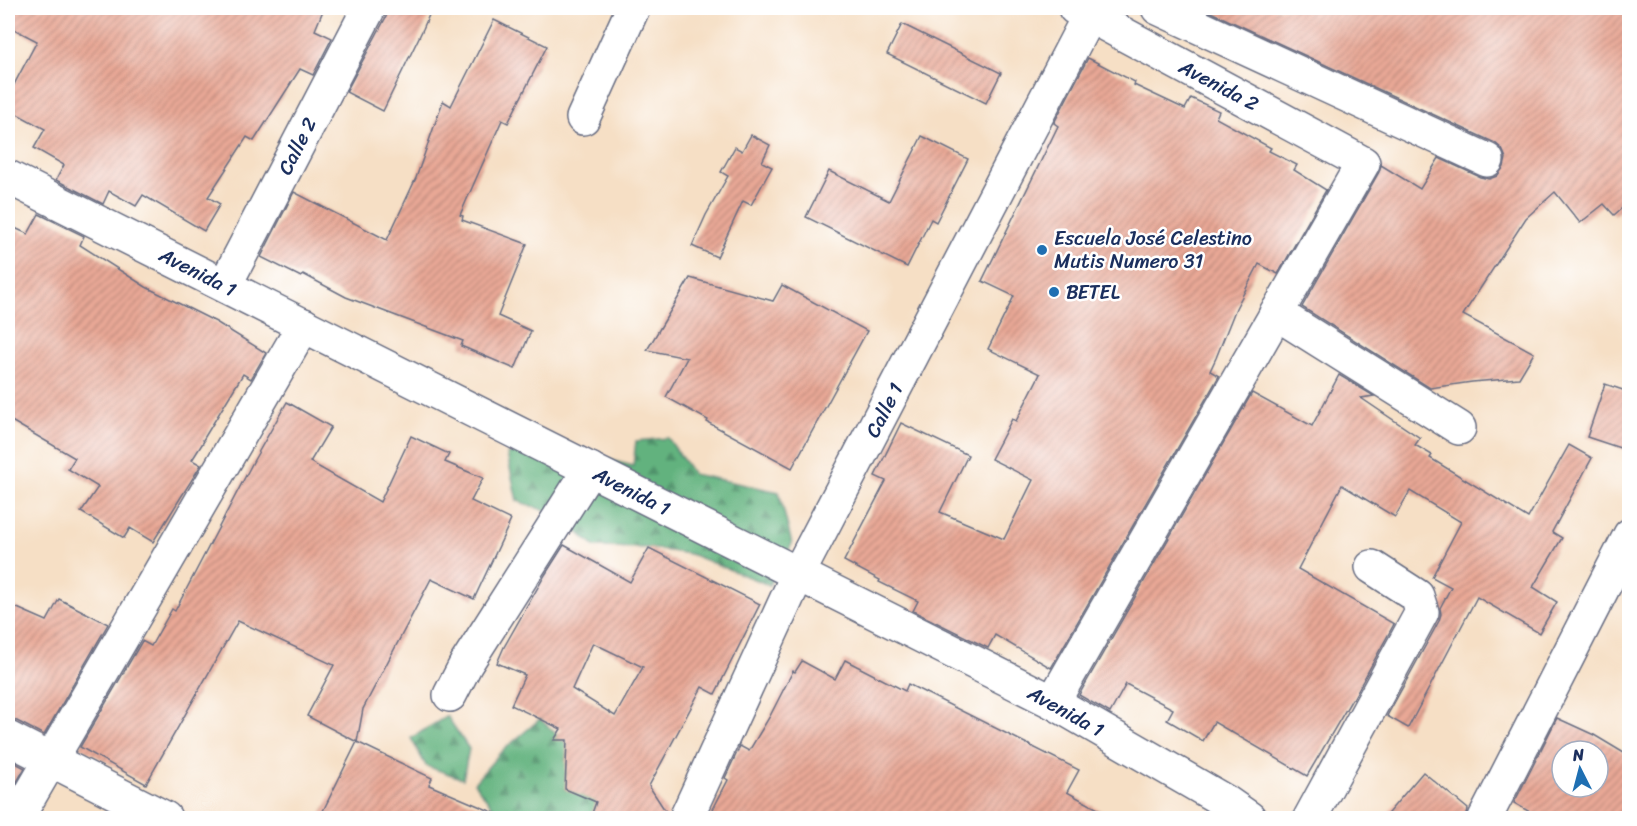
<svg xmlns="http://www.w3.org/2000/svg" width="1637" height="826" viewBox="0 0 1637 826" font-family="Sriracha,sans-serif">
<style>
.forest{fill:url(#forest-firs);stroke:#3e706e;stroke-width:1.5}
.building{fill:url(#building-hatch);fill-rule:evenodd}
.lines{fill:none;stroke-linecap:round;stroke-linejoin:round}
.minor-casing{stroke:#686d82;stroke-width:36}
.minor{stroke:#fff;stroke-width:33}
.poi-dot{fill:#1f6fb2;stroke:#fff;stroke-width:2}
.labels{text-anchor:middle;stroke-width:5;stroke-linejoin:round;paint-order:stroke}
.street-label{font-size:20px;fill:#1b2f5e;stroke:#fff}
.poi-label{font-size:20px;fill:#1b2f5e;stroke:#fff;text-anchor:start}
</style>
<defs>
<pattern id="forest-firs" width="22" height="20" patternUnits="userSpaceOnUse" patternTransform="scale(1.5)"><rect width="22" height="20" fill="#62b27e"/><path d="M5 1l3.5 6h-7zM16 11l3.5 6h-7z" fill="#50916a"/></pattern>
<pattern id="building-hatch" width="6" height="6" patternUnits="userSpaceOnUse" patternTransform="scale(1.5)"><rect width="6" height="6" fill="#e9a895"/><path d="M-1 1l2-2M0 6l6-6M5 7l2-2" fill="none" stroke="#bc897d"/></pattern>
</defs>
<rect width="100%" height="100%" fill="#fff"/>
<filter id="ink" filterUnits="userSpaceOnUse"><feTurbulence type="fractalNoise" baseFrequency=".0167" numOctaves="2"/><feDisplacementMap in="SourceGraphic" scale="12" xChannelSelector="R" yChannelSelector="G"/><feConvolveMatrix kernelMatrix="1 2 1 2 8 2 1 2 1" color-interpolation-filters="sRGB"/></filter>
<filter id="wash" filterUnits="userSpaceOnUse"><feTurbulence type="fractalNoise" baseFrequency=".008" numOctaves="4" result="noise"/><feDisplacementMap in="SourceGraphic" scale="24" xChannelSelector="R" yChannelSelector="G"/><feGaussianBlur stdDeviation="1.35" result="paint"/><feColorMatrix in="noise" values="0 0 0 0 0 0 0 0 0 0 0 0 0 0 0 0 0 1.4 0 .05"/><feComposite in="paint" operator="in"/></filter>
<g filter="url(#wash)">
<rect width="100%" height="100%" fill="#f6dfc5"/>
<g class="forest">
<path d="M 668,438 L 693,474 L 779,492 L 792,544 L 769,585 L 690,554 L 649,548 L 595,547 L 558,515 L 517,501 L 507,454 L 556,446 L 633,466 L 636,441 Z"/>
<path d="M 447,716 L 469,749 L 463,779 L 426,766 L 411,738 Z"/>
<path d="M 540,719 L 579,755 L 602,818 L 520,818 L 499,815 L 474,783 L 500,753 Z"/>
</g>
<g id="blocks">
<g class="building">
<path d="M 8,8 L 324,8 L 315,30 L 332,38 L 313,75 L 300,69 L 254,141 L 247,137 L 208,197 L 220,204 L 204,231 L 143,195 L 136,206 L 109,191 L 103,204 L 56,180 L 64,165 L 34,148 L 45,129 L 8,109 L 8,96 L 37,41 L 8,26 Z"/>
<path d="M 388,8 L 432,8 L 423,29 L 383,111 L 346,92 L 386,17 Z"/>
<path d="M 1202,8 L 1629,8 L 1629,202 L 1614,215 L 1604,204 L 1580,223 L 1555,192 L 1526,218 L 1463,315 L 1534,353 L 1519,378 L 1472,382 L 1430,388 L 1302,307 L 1379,172 L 1381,165 L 1420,189 L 1439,158 L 1480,177 L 1489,179 L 1497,176 L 1504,167 L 1506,158 L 1502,149 L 1495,143 Z"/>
<path d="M 494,20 L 547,46 L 508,123 L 502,120 L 460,215 L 463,216 L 462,220 L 527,244 L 498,316 L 531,331 L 515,369 L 461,346 L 463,341 L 346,297 L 303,274 L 301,277 L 261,257 L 294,192 L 387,240 L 416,178 L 443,101 L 451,106 Z"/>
<path d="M 902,24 L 1001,73 L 986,103 L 887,54 Z"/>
<path d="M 1088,58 L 1135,82 L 1134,85 L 1185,109 L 1191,98 L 1219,111 L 1216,118 L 1271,148 L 1269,151 L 1297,165 L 1294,170 L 1326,190 L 1278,274 L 1259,264 L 1236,308 L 1216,358 L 1210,371 L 1219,376 L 1051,668 L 995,635 L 988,648 L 913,611 L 918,601 L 879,582 L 880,580 L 844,561 L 886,481 L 875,476 L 901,423 L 968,455 L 940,512 L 1004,539 L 1033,480 L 991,459 L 1012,419 L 1016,421 L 1040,374 L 988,349 L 1014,296 L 982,281 L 1058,126 L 1054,123 Z"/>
<path d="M 751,135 L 770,145 L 762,162 L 772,167 L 751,205 L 743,201 L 717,257 L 692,246 L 706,215 L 728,176 L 721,172 L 735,147 L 742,151 Z"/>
<path d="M 922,136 L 968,159 L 936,222 L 931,219 L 907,267 L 806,217 L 829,171 L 889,201 Z"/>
<path d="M 39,214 L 84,236 L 80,245 L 146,287 L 216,322 L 266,353 L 251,379 L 243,374 L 203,440 L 204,441 L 192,460 L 201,465 L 153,542 L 130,528 L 124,538 L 81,512 L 98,487 L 68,469 L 75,458 L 8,419 L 8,225 L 28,234 Z"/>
<path d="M 690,278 L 773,301 L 782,285 L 867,331 L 792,468 L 707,422 L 708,420 L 666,397 L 687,358 L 647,350 Z"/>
<path d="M 1339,375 L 1374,396 L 1361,398 L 1420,438 L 1415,445 L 1432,455 L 1430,458 L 1528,518 L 1569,445 L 1592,458 L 1552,532 L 1562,538 L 1533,587 L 1557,602 L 1539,633 L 1477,597 L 1408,728 L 1387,716 L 1439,621 L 1441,614 L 1440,608 L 1451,587 L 1432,577 L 1461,522 L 1410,491 L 1395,517 L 1342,485 L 1298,569 L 1394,624 L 1353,699 L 1352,699 L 1307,776 L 1214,722 L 1203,741 L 1167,720 L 1173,709 L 1126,684 L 1110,713 L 1079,695 L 1252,393 L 1312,426 Z"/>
<path d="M 1605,384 L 1629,392 L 1629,451 L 1587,437 Z"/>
<path d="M 287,402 L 331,427 L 310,462 L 380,502 L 411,436 L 449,454 L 445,462 L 483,478 L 471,501 L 511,520 L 474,599 L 431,579 L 363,709 L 357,742 L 307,716 L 334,665 L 238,621 L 146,784 L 80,747 L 142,641 L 151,646 L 172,609 L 175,611 L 254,460 Z"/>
<path d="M 564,545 L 630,582 L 649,548 L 760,604 L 715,694 L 702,687 L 649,786 L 668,815 L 667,819 L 590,819 L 596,802 L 565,789 L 567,740 L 554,740 L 561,729 L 511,705 L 525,675 L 497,663 L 504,647 L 545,575 ZM 593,643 L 643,667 L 615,716 L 572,689 Z"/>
<path d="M 59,599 L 108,624 L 44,735 L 17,721 L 8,719 L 8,604 L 47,621 Z"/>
<path d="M 845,660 L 905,691 L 908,684 L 1079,770 L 1067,792 L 1116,819 L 708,819 L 728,780 L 725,778 L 740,746 L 749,751 L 770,716 L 793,671 L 795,672 L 802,661 L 835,679 Z"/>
<path d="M 1557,718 L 1594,735 L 1629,756 L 1629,819 L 1542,819 L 1514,803 ZM 1562,751 L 1598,751 L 1598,787 L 1562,787 Z"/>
<path d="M 357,742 L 432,778 L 429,785 L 509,819 L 319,819 Z"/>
<path d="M 8,759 L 25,768 L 8,797 Z"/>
<path d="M 1423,772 L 1468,809 L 1466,819 L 1383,819 Z"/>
</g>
</g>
</g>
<g filter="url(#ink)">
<use href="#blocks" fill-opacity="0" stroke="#686d82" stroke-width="1.5"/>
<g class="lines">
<defs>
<g id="minor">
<path d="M 1158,8 L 1487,160"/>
<path d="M 583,118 L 633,8"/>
<path d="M 8,177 L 1053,702 L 1226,802 L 1249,818"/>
<path d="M 225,285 L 369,8"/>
<path d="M 1276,313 L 1459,428"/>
<path d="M 450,695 L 466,664 L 590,469"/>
<path d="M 1053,702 L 1363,163 L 1075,8"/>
<path d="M 8,738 L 165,818"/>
<path d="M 17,818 L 304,325"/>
<path d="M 686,818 L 798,574 L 1093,8"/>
<path d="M 1310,818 L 1422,612 L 1417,596 L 1372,567"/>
<path d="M 1485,818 L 1630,535"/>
</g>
</defs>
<use href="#minor" class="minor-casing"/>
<use href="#minor" class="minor"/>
</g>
</g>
<g class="poi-dot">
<circle cx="1042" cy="250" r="6"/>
<circle cx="1054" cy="292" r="6"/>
</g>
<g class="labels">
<g class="street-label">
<text transform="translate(1219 85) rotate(28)" y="7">Avenida 2</text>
<text transform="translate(297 146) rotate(-63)" y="7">Calle 2</text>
<text transform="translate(198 272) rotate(27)" y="7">Avenida 1</text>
<text transform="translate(884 410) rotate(-63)" y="7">Calle 1</text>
<text transform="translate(632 491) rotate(27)" y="7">Avenida 1</text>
<text transform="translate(1066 711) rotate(29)" y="7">Avenida 1</text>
</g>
<g class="poi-label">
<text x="1054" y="245">Escuela José Celestino<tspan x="1054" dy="23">Mutis Numero 31</tspan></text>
<text x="1066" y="299">BETEL</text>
</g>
</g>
<rect width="1637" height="826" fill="none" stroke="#fff" stroke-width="30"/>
<g transform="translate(1580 769) rotate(354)"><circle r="28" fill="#ffffff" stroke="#a4acbf" stroke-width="1.5"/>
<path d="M0-4.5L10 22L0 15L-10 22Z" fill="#1f6fb2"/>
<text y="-9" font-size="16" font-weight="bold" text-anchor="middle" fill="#1b2f5e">N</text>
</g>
</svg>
